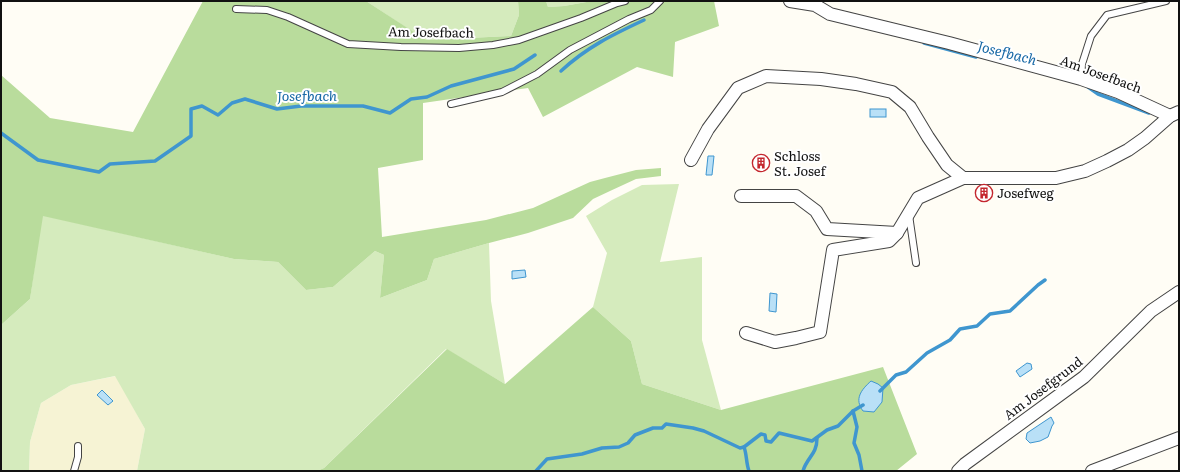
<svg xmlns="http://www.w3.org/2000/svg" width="1180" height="472" viewBox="0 0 1180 472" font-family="Literata,serif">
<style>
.farmland{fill:#f6f3d4}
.green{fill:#d5ebbd}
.forest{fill:#b9dc9c}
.water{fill:#b9e0f7;stroke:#3f96cf}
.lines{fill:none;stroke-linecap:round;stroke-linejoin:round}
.stream{stroke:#3f96cf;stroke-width:3.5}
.service-casing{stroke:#444;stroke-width:8}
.minor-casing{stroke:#444;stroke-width:14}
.service{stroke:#fff;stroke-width:6}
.minor{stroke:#fff;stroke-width:12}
.labels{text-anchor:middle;stroke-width:4;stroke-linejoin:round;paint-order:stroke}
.street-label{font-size:13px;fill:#111;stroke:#fff}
.poi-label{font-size:13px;fill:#111;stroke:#fff;text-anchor:start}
.water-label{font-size:14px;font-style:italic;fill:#1768a6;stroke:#fff}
</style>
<rect width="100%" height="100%" fill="#fffdf5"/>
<path class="farmland" d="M 116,376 L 145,429 L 137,471 L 29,471 L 30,442 L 41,403 L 71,385 Z"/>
<g class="green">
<path d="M 366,1 L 518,1 L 519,15 L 511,36 L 425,40 Z"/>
<path d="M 546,1 L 592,1 L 564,6 L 548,7 Z"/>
<path d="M 679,184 L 660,262 L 702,257 L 702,340 L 721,410 L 642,384 L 631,341 L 593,307 L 607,253 L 586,216 L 612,200 L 642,185 Z"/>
<path d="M 42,215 L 234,259 L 278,262 L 306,290 L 333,287 L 375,251 L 384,255 L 380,298 L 427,280 L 434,259 L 489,243 L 491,301 L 505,384 L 446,349 L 324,468 L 317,471 L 137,471 L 145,429 L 115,376 L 71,385 L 41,403 L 30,442 L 29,471 L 1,471 L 1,325 L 30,299 Z"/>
</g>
<g class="forest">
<path d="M 203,1 L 366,1 L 426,40 L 511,36 L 519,15 L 518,1 L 546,1 L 548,7 L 564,6 L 592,1 L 714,1 L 719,26 L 675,42 L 673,77 L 637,67 L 543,117 L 528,88 L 423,103 L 423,160 L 378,168 L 382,237 L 486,220 L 533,208 L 590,182 L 605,178 L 636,170 L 661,168 L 661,176 L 636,179 L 610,191 L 593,199 L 573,218 L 528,233 L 489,243 L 434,259 L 427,280 L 380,298 L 384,255 L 375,251 L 333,287 L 306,290 L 278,262 L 234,259 L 43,216 L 30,299 L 1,325 L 1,75 L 50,118 L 133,132 Z"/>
<path d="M 593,307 L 631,341 L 642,384 L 721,410 L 883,367 L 917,454 L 896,471 L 317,471 L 324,468 L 447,349 L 505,384 Z"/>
</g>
<g class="water">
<rect x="870" y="109" width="16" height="8"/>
<path d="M 708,156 L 714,156 L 712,175 L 706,175 Z"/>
<path d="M 525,270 L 526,277 L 512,279 L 512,271 Z"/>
<path d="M 770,293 L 777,294 L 776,312 L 769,311 Z"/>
<path d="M 1027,363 L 1031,364 L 1032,369 L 1020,377 L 1016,371 Z"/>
<path d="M 871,381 L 878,384 L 883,388 L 882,402 L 874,412 L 863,411 C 854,399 861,390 871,381 Z"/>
<path d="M 102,390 L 113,401 L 108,405 L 97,395 Z"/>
<path d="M 1051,417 L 1054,423 L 1052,426 L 1048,437 L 1040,441 L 1030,443 L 1026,439 L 1027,433 Z"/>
</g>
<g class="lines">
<g class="stream">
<path d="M 924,43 L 976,57"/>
<path d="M 561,71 C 587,47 612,35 644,20"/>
<path d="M 1088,87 L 1098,94 L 1149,113"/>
<path d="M 1,133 L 38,160 L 99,172 L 110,164 L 155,161 L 191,136 L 191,109 L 202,106 L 218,115 L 232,103 L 245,99 L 277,109 L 301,106 L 363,106 L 390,113 L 411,99 L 427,97 L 451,86 L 514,69 L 535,55"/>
<path d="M 880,391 L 896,375 L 906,372 L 927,353 L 950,340 L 960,329 L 977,326 L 990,314 L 1010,311 L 1038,285 L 1045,280"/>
<path d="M 853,411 L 857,427 L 854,443 L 859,455 L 862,471"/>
<path d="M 744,447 C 747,455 746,463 749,471"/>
<path d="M 536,471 L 547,459 L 582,454 L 602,448 L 619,447 L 628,443 L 635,435 L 653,428 L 662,428 L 666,424 L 693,428 L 704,431 L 740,448 L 744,447 L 761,434 L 765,435 L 766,441 L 771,442 L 779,433 L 812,441 L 827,430 L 838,426 L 853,411 L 863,405"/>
<path d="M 803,471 C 807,457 817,455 817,438"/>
</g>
<defs>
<g id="service">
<path d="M 236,9 L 267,10 L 288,17 L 348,44 L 401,47 L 459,48 L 493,45 L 519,40 L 581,18 L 617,3 L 625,1"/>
<path d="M 1081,79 L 1082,64 L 1091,36 L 1107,15 L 1166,1"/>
<path d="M 451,104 L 502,92 L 537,74 L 570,50 L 629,19 L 651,10 L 660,1"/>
<path d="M 909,215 L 916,263"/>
<path d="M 74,471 L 78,457 L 78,446"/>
</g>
<g id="minor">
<path d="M 790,1 L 815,5 L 830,14 L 949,43 L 1081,79 L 1118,92 L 1170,116"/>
<path d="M 691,160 L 708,129 L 738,88 L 766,76 L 821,79 L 856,84 L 892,92 L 910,107 L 928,137 L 947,165 L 963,178"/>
<path d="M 741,196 L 796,196 L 816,211 L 827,229 L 897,233"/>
<path d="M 746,333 L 775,342 L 796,338 L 820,332 L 833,250 L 889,241 L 897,233 L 918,198 L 963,178 L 1056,178 L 1085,171 L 1107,161 L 1128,150 L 1145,138 L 1170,116 L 1179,112"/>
<path d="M 958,471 L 965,464 L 1084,377 L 1151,311 L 1179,292"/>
<path d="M 1092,471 L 1179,438"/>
</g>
</defs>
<use href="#service" class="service-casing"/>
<use href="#minor" class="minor-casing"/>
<use href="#service" class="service"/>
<use href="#minor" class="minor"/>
</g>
<defs>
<symbol id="building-ring" viewBox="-11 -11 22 22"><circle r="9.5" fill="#fff" stroke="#c4262e" stroke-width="1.5"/><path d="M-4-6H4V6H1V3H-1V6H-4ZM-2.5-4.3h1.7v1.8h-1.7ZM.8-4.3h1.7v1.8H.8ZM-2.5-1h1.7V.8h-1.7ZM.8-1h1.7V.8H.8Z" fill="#c4262e"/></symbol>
</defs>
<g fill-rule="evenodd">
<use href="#building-ring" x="751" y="153" width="20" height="20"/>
<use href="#building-ring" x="974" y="183" width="20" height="20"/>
</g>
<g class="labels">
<g class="street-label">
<text transform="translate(431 32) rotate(1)" y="5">Am Josefbach</text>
<text transform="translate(1101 74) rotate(20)" y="5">Am Josefbach</text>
<text transform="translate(1043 388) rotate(-37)" y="5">Am Josefgrund</text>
</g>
<g class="poi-label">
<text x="774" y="161">Schloss<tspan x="774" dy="15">St. Josef</tspan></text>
<text x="997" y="198">Josefweg</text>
</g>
<g class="water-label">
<text transform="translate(1007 53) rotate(14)" y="5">Josefbach</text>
<text x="307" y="101">Josefbach</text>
</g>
</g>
<rect width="1180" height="472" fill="none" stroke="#111111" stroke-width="4"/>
</svg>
